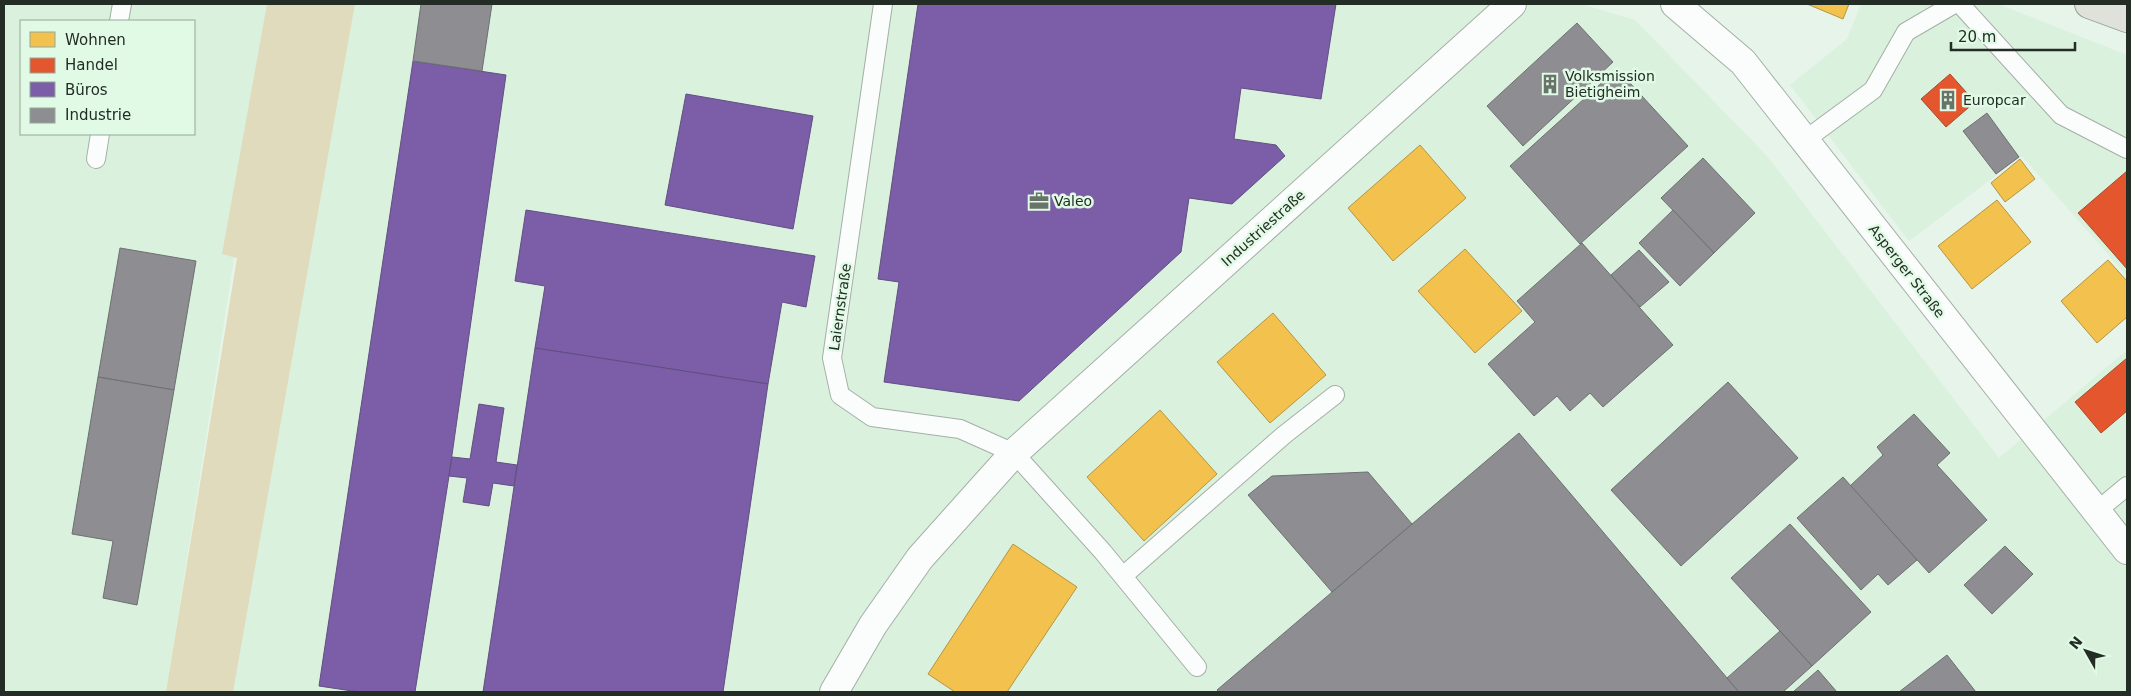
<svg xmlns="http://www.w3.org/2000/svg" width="2131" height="696" viewBox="0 0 2131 696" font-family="'DejaVu Sans',sans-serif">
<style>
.built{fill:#daf1de;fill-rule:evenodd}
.green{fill:#e0dbbc}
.homes{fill:#f2c14e;stroke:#b49542}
.shops{fill:#e4572e;stroke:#aa4a2b}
.offices{fill:#7b5ea7;stroke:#614f80}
.industry{fill:#8d8d92;stroke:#6d7071}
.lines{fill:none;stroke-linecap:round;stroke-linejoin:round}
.service-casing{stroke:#a4afa6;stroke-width:20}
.minor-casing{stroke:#a4afa6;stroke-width:30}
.primary-casing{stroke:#99a290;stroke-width:30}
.service{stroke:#fbfdfc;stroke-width:18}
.minor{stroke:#fbfdfc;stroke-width:28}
.primary{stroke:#dee2da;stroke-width:28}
.labels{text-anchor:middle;stroke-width:5;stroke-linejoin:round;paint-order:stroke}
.poi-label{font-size:14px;fill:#232d25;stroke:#e1fae5;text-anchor:start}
.street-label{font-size:14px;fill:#232d25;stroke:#e1fae5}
</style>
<rect width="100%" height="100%" fill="#e7f4e9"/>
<g class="built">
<path d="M 4,4 L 274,4 L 166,692 L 4,692 ZM 21,21 L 194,21 L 194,134 L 21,134 Z"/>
<path d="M 355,4 L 1581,4 L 1635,20 L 1767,156 L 1999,458 L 2127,350 L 2127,692 L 233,692 Z"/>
<path d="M 1861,4 L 1998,4 L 2127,55 L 2127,276 L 2022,156 L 1909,241 L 1790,85 L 1847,39 Z"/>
</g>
<path class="green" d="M 267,4 L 355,4 L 233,692 L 166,692 L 237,258 L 222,254 Z"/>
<g class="homes">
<path d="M 1807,4 L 1849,4 L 1843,19 Z"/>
<path d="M 1420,145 L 1466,198 L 1393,261 L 1348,208 Z"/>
<path d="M 2020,159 L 2035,179 L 2005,202 L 1991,183 Z"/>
<path d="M 1997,200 L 2031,242 L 1972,289 L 1938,246 Z"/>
<path d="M 1465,249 L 1522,311 L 1475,353 L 1418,291 Z"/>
<path d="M 2108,260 L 2127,281 L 2127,317 L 2097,343 L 2061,301 Z"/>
<path d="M 1273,313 L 1326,375 L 1270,423 L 1217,362 Z"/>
<path d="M 1160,410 L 1217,474 L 1144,541 L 1087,477 Z"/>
<path d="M 1013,544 L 1077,587 L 1007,692 L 955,692 L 928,674 Z"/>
</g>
<g class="shops">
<path d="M 1950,74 L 1975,102 L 1946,127 L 1921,99 Z"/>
<path d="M 2127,171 L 2127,269 L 2078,213 Z"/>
<path d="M 2127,358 L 2127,411 L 2101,433 L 2075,402 Z"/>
</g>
<g class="offices">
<path d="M 918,4 L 1336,4 L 1321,99 L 1241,88 L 1234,139 L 1276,145 L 1285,156 L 1232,204 L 1189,198 L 1181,252 L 1019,401 L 884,382 L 899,282 L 878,279 Z"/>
<path d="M 413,61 L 506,75 L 449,476 L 415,692 L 359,692 L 319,686 Z"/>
<path d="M 686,94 L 813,116 L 793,229 L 665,205 Z"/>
<path d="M 526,210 L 815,256 L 806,307 L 782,302 L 768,384 L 535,348 L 545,286 L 515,281 Z"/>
<path d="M 535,348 L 768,384 L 723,692 L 483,692 Z"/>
<path d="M 479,404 L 504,408 L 496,462 L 517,465 L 514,486 L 493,483 L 489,506 L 463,502 L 467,478 L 449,476 L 452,457 L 470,459 Z"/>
</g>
<g class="industry">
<path d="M 421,4 L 492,4 L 482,71 L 413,61 Z"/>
<path d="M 1577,23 L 1613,62 L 1523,146 L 1487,106 Z"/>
<path d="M 1617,69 L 1688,146 L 1580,244 L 1510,166 Z"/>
<path d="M 1987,113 L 2019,157 L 1996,174 L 1963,131 Z"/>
<path d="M 1703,158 L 1755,213 L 1714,253 L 1661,198 Z"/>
<path d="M 1673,210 L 1714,253 L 1680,286 L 1639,243 Z"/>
<path d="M 1582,243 L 1673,345 L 1603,407 L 1590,393 L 1570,411 L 1557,396 L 1534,416 L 1488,364 L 1535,322 L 1517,301 Z"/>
<path d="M 120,248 L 196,261 L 174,390 L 98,377 Z"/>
<path d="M 1639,250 L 1669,282 L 1640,307 L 1611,275 Z"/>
<path d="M 98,377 L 174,390 L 137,605 L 103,598 L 113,541 L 72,534 Z"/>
<path d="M 1728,382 L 1798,458 L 1681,566 L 1611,490 Z"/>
<path d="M 1914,414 L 1950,453 L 1937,465 L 1987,520 L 1929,573 L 1850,486 L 1883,455 L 1877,447 Z"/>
<path d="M 1519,433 L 1739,692 L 1219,692 L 1217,690 Z"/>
<path d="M 1368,472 L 1412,524 L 1332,592 L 1248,495 L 1272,476 Z"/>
<path d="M 1843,477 L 1917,560 L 1888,585 L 1878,574 L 1861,590 L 1797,518 Z"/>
<path d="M 1790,524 L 1871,612 L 1812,666 L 1731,578 Z"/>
<path d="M 2005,546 L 2033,574 L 1992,614 L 1964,585 Z"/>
<path d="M 1780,631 L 1812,666 L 1783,692 L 1739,692 L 1727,678 Z"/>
<path d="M 1947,655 L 1976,692 L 1899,692 Z"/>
<path d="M 1818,670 L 1837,692 L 1793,692 Z"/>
</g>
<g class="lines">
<defs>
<g id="service">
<path d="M 883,4 L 832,358 L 840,395 L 872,417 L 960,429 L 1014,453 L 1103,552 L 1197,667"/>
<path d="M 1960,4 L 2061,115 L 2127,149"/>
<path d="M 119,21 L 122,4"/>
<path d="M 1805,140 L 1873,90 L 1906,32 L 1954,4"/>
<path d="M 96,159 L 100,134"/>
<path d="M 2097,511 L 2127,486"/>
<path d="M 1123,576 L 1284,435 L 1335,395"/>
</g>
<g id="minor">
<path d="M 1675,4 L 1743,62 L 2127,550"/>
<path d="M 834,692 L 873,625 L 920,558 L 1014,453 L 1512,4"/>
</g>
<path id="primary" d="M 2089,4 L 2127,18"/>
</defs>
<use href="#service" class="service-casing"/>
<use href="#minor" class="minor-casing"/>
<use href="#primary" class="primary-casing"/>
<use href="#service" class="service"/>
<use href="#minor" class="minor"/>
<use href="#primary" class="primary"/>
</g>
<defs>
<symbol id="building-bare" viewBox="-9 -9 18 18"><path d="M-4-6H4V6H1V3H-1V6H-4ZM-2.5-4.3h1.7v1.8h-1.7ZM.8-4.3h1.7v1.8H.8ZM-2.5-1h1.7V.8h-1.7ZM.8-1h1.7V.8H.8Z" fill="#68736a" stroke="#e1fae5" stroke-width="2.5" paint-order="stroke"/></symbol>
<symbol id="office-bare" viewBox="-9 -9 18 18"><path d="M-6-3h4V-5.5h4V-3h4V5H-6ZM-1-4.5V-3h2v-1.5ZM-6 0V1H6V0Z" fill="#68736a" stroke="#e1fae5" stroke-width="2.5" paint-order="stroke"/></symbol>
</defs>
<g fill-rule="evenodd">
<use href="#building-bare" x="1536" y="70" width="28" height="28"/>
<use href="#building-bare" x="1934" y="86" width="28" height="28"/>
<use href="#office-bare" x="1025" y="187" width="28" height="28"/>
</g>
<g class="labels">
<g class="poi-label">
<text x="1565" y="81">Volksmission<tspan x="1565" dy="16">Bietigheim</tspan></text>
<text x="1963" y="105">Europcar</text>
<text x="1054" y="206">Valeo</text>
</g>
<g class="street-label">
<text transform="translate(1263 228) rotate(-42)" y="5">Industriestraße</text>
<text transform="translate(1907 271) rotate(52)" y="5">Asperger Straße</text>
<text transform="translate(840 307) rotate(-82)" y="5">Laiernstraße</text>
</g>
</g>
<rect width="2131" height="696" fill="none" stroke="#232d25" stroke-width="10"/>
<rect x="20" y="20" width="175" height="115" fill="#e1fae5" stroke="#95a898"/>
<rect x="30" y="32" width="25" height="15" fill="#f2c14e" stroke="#95a898"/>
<text x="65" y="45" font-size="15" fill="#232d25">Wohnen</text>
<rect x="30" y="58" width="25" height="15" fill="#e4572e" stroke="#95a898"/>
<text x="65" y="70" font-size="15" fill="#232d25">Handel</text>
<rect x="30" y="82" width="25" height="15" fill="#7b5ea7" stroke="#95a898"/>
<text x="65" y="95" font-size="15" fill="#232d25">Büros</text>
<rect x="30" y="108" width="25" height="15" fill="#8d8d92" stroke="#95a898"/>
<text x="65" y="120" font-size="15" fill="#232d25">Industrie</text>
<g transform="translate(2086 651) rotate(309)" stroke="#e1fae5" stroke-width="4" paint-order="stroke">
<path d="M0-4L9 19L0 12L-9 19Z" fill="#232d25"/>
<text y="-8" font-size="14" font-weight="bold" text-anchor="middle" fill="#232d25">N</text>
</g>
<path d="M1951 42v8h124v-8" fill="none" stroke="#232d25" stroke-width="2.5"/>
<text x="1958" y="42" font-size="15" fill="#232d25" stroke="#e1fae5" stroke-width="4" paint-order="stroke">20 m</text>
</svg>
